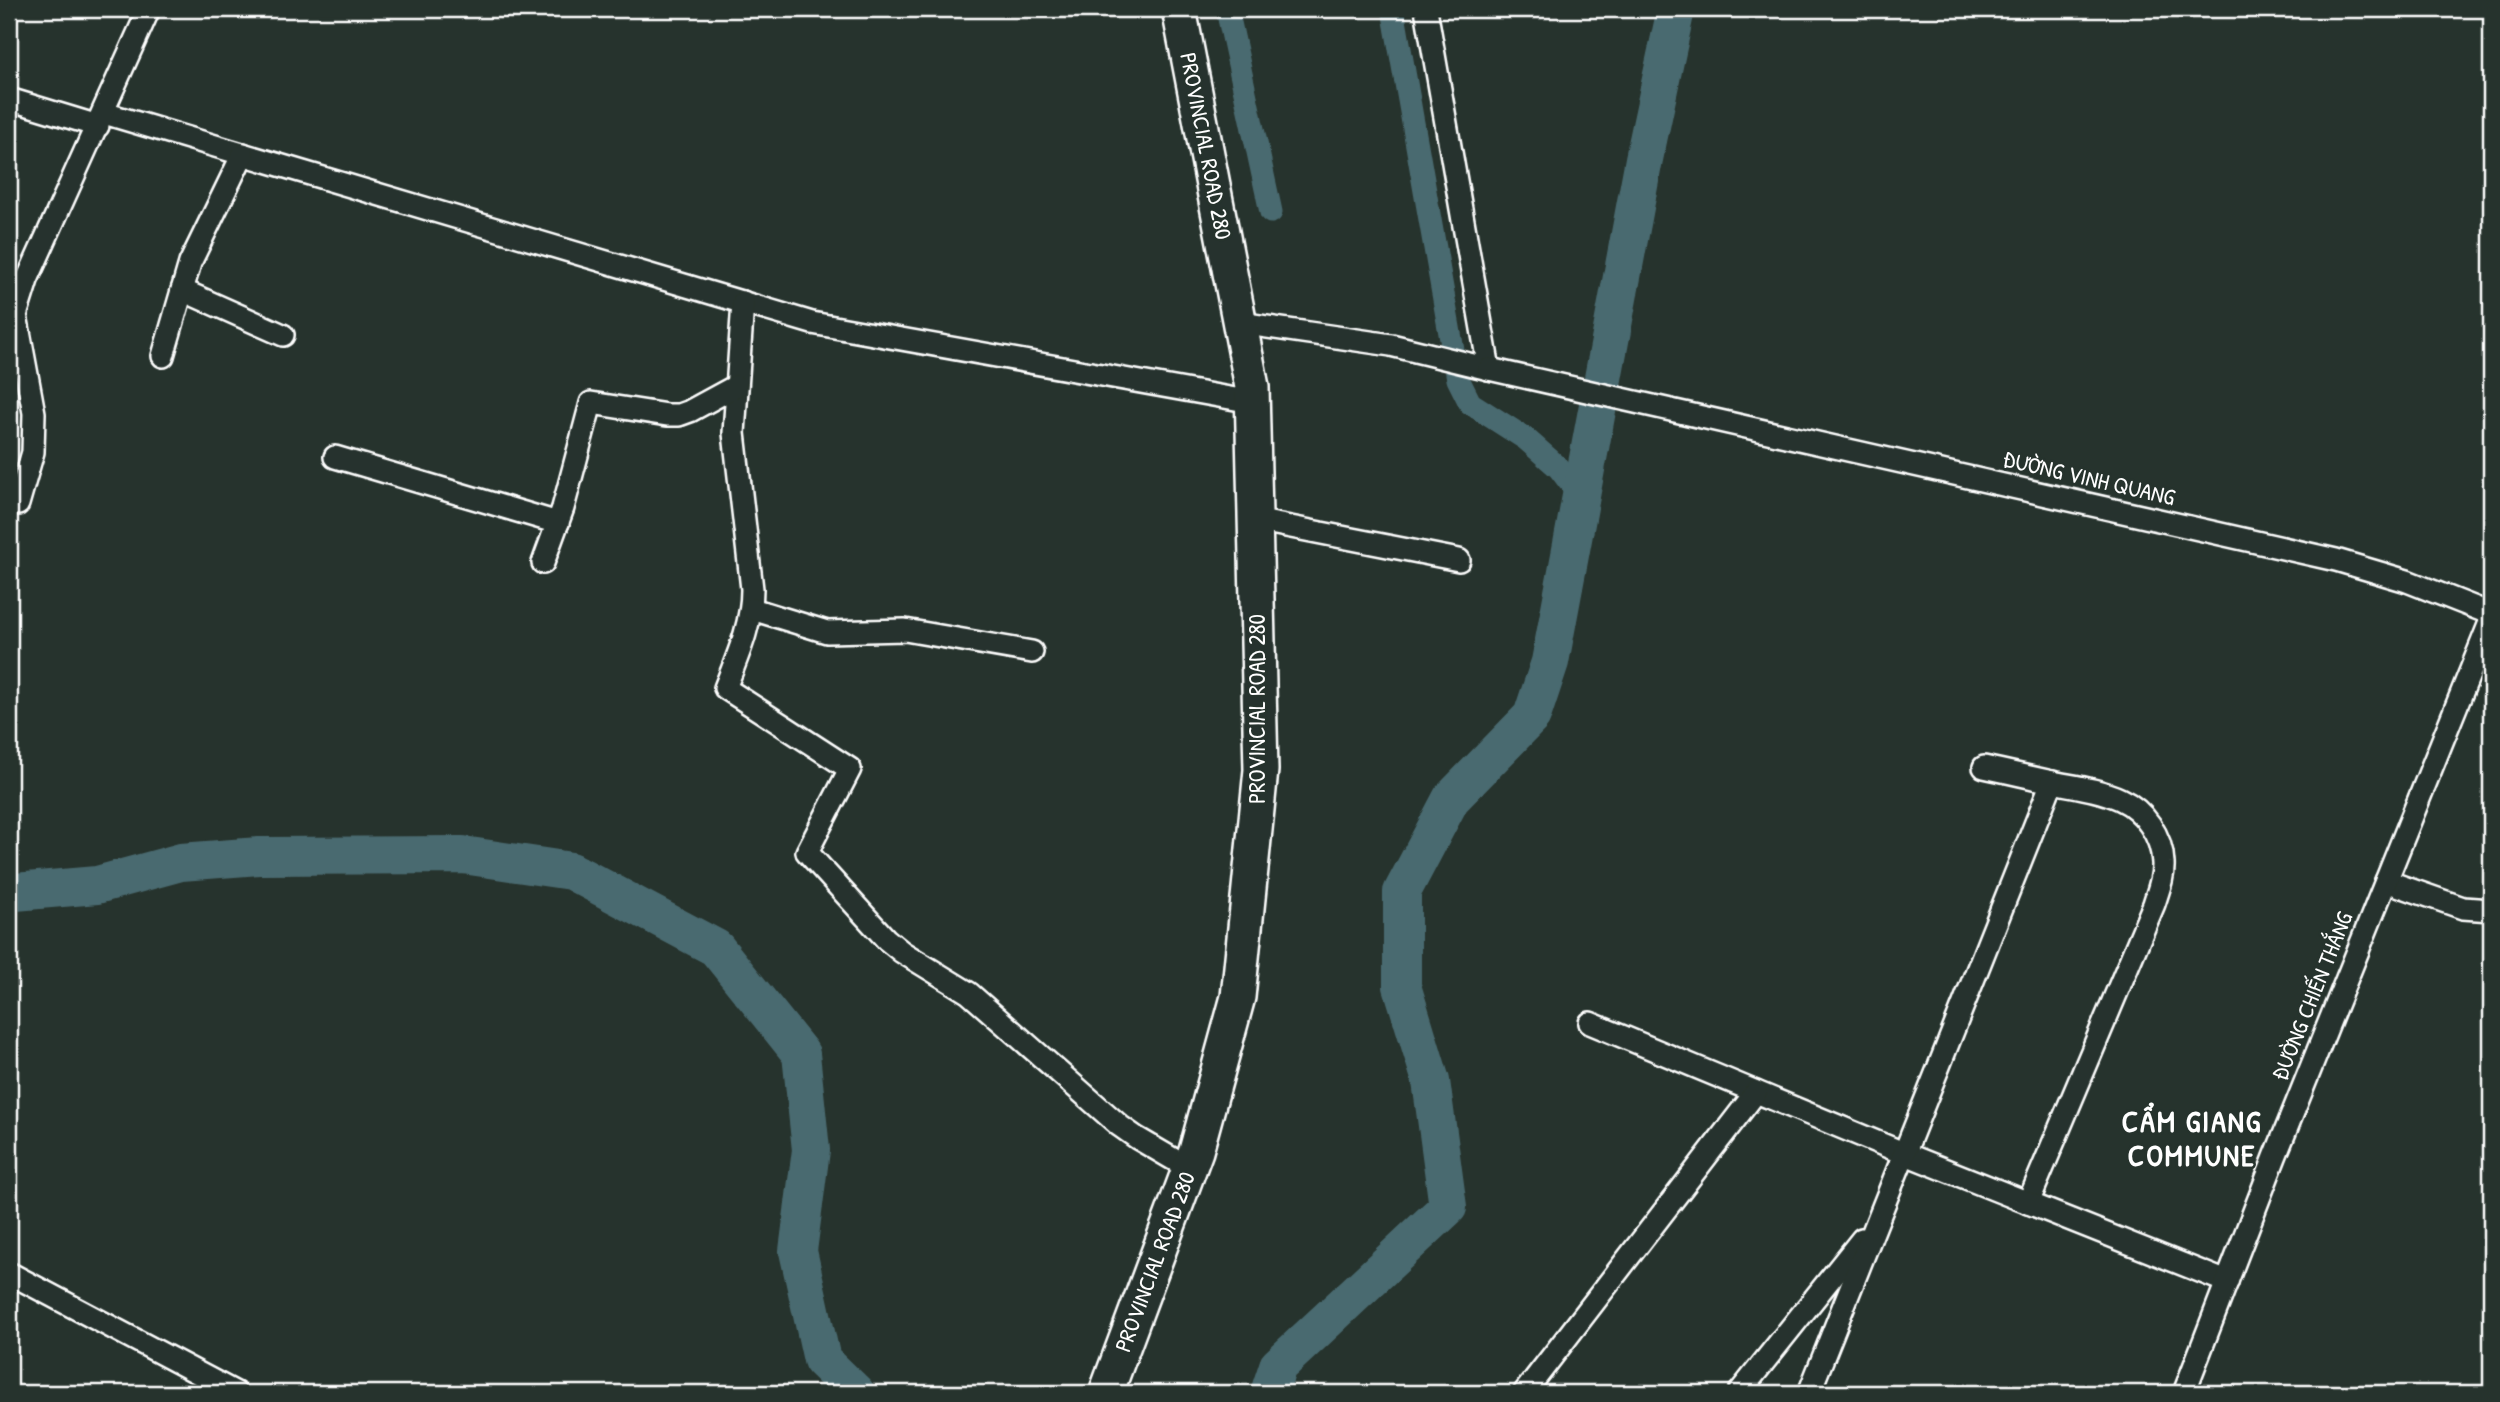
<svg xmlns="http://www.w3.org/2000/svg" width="2500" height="1402" viewBox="0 0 2500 1402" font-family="'Patrick Hand',sans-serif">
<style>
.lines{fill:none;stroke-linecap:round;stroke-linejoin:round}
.canal{stroke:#4a6a70;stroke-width:23}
.river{stroke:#4a6a70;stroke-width:38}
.minor-casing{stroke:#fff;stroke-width:26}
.primary-casing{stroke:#fff;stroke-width:38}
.minor{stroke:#26332d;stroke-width:21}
.primary{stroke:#26332d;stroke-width:33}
.labels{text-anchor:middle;stroke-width:5;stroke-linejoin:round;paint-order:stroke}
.street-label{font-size:23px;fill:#fff;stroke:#26332d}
.district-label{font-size:30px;font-weight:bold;letter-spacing:2px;fill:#fff;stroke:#26332d}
</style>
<rect width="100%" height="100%" fill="#26332d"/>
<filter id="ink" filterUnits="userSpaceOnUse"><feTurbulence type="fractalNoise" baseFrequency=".0143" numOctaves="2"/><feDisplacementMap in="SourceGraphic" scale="14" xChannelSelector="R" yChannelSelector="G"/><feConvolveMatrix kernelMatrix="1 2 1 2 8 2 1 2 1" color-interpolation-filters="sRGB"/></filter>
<g filter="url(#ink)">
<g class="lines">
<g class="canal">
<path d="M 1227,9 L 1271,212"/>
<path d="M 1393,9 L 1458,379 L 1470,403 L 1526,439 L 1559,468 L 1581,497"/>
</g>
<g class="river">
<path d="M 9,890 L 15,892 L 97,885 L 181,862 L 259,856 L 463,855 L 571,871 L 716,948 L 801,1054 L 811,1150 L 798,1251 L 822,1360 L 856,1393"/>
<path d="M 1269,1393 L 1278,1366 L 1448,1207 L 1431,1081 L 1402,986 L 1402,892 L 1451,799 L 1532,716 L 1550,662 L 1644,159 L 1676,9"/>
</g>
<defs>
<g id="minor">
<path d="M 9,99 L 98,126"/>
<path d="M 104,113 L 812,323 L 1252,402"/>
<path d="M 182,290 L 283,335"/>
<path d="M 743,302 L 734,433 L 752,589 C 752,624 738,655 725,688 L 850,769 L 807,852 L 886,939 L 902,952 L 969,993 L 1120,1126 L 1137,1138 L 1190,1169"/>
<path d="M 1240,323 L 1391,345 L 1489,369 L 1426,9"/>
<path d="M 163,356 L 190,263 L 243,154"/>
<path d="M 1489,369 L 2336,560 L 2407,581 L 2491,614"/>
<path d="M 335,457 L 558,523"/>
<path d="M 18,504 L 33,452 L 34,413 L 16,315 L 27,280 L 149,9"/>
<path d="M 1255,520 L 1459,560"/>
<path d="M 543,563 L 563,508 L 591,403 L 667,415 L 679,415 L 690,411 L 736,386"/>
<path d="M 752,609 L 827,632 L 905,630 L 1032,652"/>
<path d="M 1984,767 C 2008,772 2033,778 2057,783 C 2078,787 2100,790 2120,799 C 2144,810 2162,836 2163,863 C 2164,877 2158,891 2154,904 L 2028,1203"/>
<path d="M 2386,881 L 2463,908 L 2491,910"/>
<path d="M 1590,1023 L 1903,1153 L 2227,1282"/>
<path d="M 9,1273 L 236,1393"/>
<path d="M 1524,1393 L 1756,1092"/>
<path d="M 1739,1393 L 1862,1239"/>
<path d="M 1809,1393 L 2052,782"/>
<path d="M 2184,1393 L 2275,1157 L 2491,620"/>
</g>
<g id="primary">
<path id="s1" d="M 1106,1393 L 1196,1151 L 1238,997 L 1261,770 L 1252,387 L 1179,9"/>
</g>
</defs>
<use href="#minor" class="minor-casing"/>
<use href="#primary" class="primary-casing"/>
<use href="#minor" class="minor"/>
<use href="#primary" class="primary"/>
</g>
</g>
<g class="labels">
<g class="street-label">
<text transform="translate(1206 146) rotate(79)" y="8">PROVINCIAL ROAD 280</text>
<text transform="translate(2089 478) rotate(13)" y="8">ĐƯỜNG VINH QUANG</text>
<text transform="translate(1257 709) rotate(-90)" y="8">PROVINCIAL ROAD 280</text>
<text transform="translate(2312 996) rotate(-68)" y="8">ĐƯỜNG CHIẾN THẮNG</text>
<text dy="8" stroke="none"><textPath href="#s1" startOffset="140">PROVINCIAL ROAD 280</textPath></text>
</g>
<g class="district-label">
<text x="2192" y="1132">CẨM GIANG<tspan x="2192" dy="34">COMMUNE</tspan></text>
</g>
</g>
<rect width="2500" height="1402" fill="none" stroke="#26332d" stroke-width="35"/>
<rect x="18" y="18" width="2465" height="1367" fill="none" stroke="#fff" stroke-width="2.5" filter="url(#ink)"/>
</svg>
